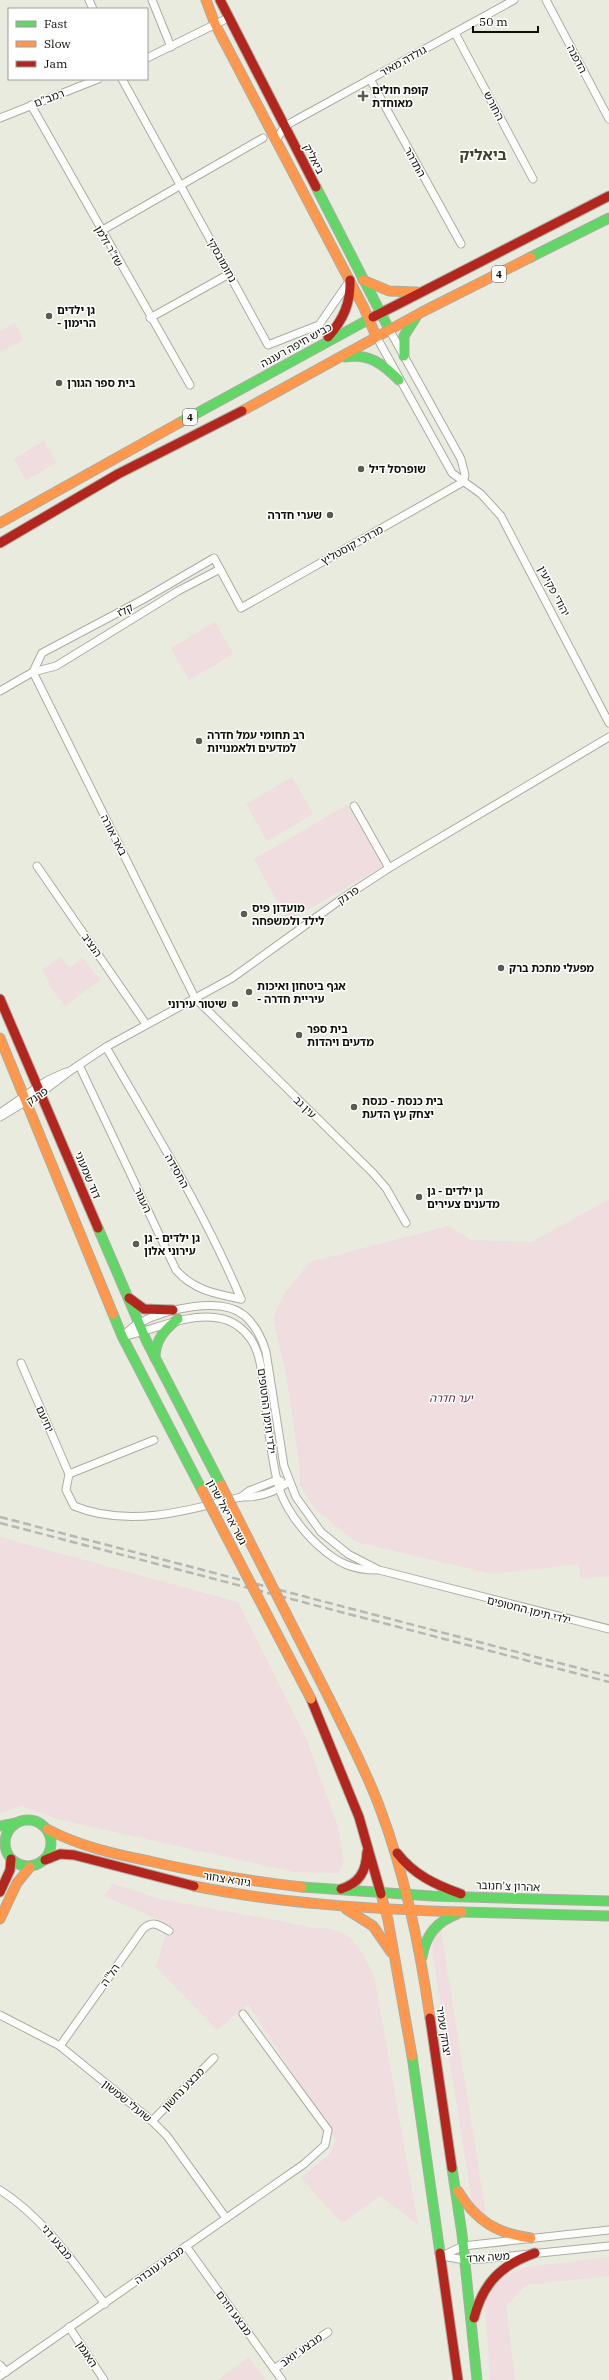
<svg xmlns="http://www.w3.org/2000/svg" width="609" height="2380" viewBox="0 0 609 2380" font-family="'IBM Plex Serif','Noto Sans Hebrew',serif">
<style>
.green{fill:#efdddf}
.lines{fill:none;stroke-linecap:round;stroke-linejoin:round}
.street-casing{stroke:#abada3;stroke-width:9}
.fast-casing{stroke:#abada3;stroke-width:11}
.slow-casing{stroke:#abada3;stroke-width:11}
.jam-casing{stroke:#abada3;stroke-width:11}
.street{stroke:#fcfcfa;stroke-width:7}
.fast{stroke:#63d668;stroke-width:9}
.slow{stroke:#ff974d;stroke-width:9}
.jam{stroke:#b3261e;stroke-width:9}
.rail{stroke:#b6b7b4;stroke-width:2.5;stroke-dasharray:8 4;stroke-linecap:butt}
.slow-bridge-casing{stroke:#abada3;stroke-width:11;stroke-linecap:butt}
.slow-bridge{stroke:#ff974d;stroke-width:9}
.poi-dot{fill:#5a5c52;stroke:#fff;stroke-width:1.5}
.labels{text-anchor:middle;stroke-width:3;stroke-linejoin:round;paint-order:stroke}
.shield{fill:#fff;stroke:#565751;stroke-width:1}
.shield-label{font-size:10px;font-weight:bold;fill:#0d0f07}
.street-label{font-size:11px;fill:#0d0f07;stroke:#fff}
.poi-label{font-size:11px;font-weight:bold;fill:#0d0f07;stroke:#fff;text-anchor:start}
.park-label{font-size:11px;font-style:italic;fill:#602642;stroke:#fff}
.district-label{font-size:15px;font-weight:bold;fill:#3c402d;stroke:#fff}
</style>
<rect width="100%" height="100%" fill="#e8ebde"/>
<g class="green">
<path d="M 15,323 L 23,340 L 0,352 L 0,331 Z"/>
<path d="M 44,441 L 56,463 L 26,480 L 14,459 Z"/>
<path d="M 215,622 L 233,654 L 189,680 L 171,648 Z"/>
<path d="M 292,777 L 313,814 L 267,841 L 246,804 Z"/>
<path d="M 347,805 L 383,866 L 288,921 L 254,859 Z"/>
<path d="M 60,957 L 69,968 L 83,958 L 100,980 L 65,1006 L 48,984 L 50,982 L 42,970 Z"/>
<path d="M 609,1199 L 609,1576 L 581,1579 L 578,1564 L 493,1574 L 356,1542 L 314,1508 L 300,1485 L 299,1460 L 286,1375 L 273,1318 L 284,1294 L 310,1262 L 448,1226 L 471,1240 L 532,1242 Z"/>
<path d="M 0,1537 L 238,1602 L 306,1738 L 337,1824 L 344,1862 L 339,1873 L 294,1872 L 61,1820 L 22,1806 L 0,1813 Z"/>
<path d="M 113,1884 L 160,1899 L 317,1928 C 352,1927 359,1948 374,1975 L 418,2225 L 380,2196 L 342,2223 L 301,2178 L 330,2154 L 336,2140 L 248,2004 L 217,2030 L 156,1967 L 169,1924 L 104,1896 Z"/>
<path d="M 441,1927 L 442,1937 L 487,2221 L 478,2212 L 472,2201 L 432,1950 L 434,1937 Z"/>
<path d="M 609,2257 L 609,2276 L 526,2285 L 506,2306 L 515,2380 L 490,2380 L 485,2302 L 490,2288 L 503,2276 L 527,2267 Z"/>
<path d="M 249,2357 L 265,2380 L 218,2380 Z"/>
</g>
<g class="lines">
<defs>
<g id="street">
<path d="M 89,0 L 93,9"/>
<path d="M 152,0 L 171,47"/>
<path d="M 546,0 L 609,119"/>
<path d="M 455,33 L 533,179"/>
<path d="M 147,58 L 228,18"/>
<path d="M 122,79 L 268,345 L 319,325 L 348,283"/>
<path d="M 370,79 L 461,244"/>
<path d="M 31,105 L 190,385"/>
<path d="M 0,118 L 98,79"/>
<path d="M 277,139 L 284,127 L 294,121 L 514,0"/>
<path d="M 101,231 L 263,138"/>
<path d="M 150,318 L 229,274"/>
<path d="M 389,329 L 461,459 L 465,475 L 463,482"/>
<path d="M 376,336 L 452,473 L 481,494 L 501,516 L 609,723"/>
<path d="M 33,672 L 195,998 L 373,1173 L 386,1188 L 406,1223"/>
<path d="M 33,672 L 42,653 L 142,600 L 214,558 L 241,608 L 463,482"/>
<path d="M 0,691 L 33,672 L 56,666 L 178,591 L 220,569"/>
<path d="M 354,806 L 389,868"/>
<path d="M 37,866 L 146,1024"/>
<path d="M 106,1047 C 153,1129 204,1211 241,1299"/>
<path d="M 79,1065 L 176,1270 C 193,1290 216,1294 241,1299"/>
<path d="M 0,1113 L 48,1080 L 66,1072"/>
<path d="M 0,1117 L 45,1090 L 70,1071 L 106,1047 L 232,978 L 343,898 L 389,868 L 609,737"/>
<path d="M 122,1336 C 128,1332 133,1326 139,1323 C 164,1310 221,1295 245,1316 C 256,1326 262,1338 266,1352 L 284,1466 L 296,1497 L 321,1532 L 348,1554 L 379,1570 L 609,1629"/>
<path d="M 124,1336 C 156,1330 185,1313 218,1318 C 233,1320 244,1329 252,1341 C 261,1356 262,1375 264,1391 C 268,1422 270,1454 278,1484 C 283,1506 303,1532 320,1547 C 338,1563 352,1570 377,1570"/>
<path d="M 21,1363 L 69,1474 L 66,1490 L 74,1506 C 127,1528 188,1511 241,1497 C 258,1498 275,1492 289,1482"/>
<path d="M 69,1474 L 154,1440"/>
<path d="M 241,1497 L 249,1491 L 277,1480 L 281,1481"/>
<path d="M 0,2015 L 60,2046 L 152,2121 L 167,2136 L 226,2218"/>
<path d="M 60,2046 L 143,1929 C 153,1920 159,1925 169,1931"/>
<path d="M 152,2121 L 214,2058"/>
<path d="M 0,2190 C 44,2218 74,2263 105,2304"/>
<path d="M 186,2246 L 282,2380"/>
<path d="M 442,2256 L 463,2246 L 609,2230"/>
<path d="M 442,2256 L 465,2260 L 482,2259 L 609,2246"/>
<path d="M 69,2327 L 104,2380"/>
<path d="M 0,2365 L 6,2372"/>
<path d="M 274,2369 L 328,2332"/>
<path d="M 0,2376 L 304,2164 L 325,2145 L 328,2130 L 243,2014"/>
</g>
<g id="fast">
<path d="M 316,187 L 389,329"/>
<path d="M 531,257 L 609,218"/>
<path d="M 404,356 L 404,336 L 416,317"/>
<path d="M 345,357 C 369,353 383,364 399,380"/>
<path d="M 179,423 L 373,317"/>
<path d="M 98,1228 L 147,1342 L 221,1485"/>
<path d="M 113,1314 L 122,1336 L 202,1490"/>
<path d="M 155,1358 C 155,1340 165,1329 178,1319"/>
<circle cx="28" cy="1843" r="23"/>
<path d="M 0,1826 L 16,1823"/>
<path d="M 302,1887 L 432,1896 L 609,1901"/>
<path d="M 462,1912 L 609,1916"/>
<path d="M 422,1957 C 426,1935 436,1922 457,1914"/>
<path d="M 412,2056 L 440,2253"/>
<path d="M 452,2168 L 462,2234 L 477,2380"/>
</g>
<g id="slow">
<path d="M 206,0 L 215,24 L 364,308 L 376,336"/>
<path d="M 363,280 L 389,291 L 417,292"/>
<path d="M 242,411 L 422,312 L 531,257"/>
<path d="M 0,523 L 179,423"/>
<path d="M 0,1038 L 113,1314"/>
<path d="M 330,1700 C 348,1737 367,1772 381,1811 C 406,1878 420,1948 430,2018"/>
<path d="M 47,1829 C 79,1846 114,1854 149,1861 C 200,1873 250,1881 302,1887"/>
<path d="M 194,1886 C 282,1904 372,1909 462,1912"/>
<path d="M 381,1894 L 388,1920 L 412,2056"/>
<path d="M 346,1909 L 373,1926 L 391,1952"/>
<path d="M 0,1919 L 17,1883 L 30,1867"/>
<path d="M 458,2191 C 475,2220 497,2234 531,2238"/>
</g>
<g id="jam">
<path d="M 220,0 L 316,187"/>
<path d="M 373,317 L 609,196"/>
<path d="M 328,337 C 343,320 351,303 350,280"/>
<path d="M 0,543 L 118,474 L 242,411"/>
<path d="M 0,999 L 98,1228"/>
<path d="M 129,1298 L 144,1309 L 173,1310"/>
<path d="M 311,1699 L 359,1817 L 381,1894"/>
<path d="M 397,1853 C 414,1875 436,1885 461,1894"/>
<path d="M 45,1860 L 60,1854 L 74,1855 L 194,1886"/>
<path d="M 341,1889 C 360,1883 366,1871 367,1852"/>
<path d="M 0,1892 L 10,1870 L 11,1859"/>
<path d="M 430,2018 L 452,2168"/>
<path d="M 440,2253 L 458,2380"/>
<path d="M 474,2318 C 483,2283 501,2265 535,2253"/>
</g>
</defs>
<use href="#street" class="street-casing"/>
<use href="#fast" class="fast-casing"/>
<use href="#slow" class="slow-casing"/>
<use href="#jam" class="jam-casing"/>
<use href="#street" class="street"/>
<use href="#fast" class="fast"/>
<use href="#slow" class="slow"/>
<use href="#jam" class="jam"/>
<g class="rail">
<path d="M 0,1517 L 609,1676"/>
<path d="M 0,1523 L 609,1682"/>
</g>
<defs>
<g id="slow-bridge">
<path d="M 221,1485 L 330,1700"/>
<path d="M 202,1490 L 311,1699"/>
</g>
</defs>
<use href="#slow-bridge" class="slow-bridge-casing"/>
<use href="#slow-bridge" class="slow-bridge"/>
</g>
<g class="poi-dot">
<path d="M361 90h4v4h4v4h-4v4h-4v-4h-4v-4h4z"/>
<circle cx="49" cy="316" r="4"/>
<circle cx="59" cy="383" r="4"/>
<circle cx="361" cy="469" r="4"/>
<circle cx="330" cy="515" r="4"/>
<circle cx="199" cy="741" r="4"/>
<circle cx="244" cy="914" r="4"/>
<circle cx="501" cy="968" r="4"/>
<circle cx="249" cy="992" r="4"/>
<circle cx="235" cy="1004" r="4"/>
<circle cx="299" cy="1035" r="4"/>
<circle cx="354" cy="1107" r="4"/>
<circle cx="419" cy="1197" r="4"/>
<circle cx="136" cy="1244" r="4"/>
</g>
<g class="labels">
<g class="shield">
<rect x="492" y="266" width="14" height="16" rx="3"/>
<rect x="183" y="409" width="14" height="16" rx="3"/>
</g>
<g class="shield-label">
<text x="499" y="278">4</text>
<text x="190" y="421">4</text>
</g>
<g class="street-label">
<text transform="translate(577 59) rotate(62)" y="4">הדפנה</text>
<text transform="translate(403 61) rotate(-29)" y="4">גולדה מאיר</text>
<text transform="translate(49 98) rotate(-21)" y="4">רמב"ם</text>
<text transform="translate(494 106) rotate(62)" y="4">החורש</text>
<text transform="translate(314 159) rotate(63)" y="4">ביאליק</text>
<text transform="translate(415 162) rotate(61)" y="4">התדהר</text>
<text transform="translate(109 246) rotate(60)" y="4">שז"ר זלמן</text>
<text transform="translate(222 260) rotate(61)" y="4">נחומובסקי</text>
<text transform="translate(296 345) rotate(-29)" y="4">כביש חיפה רעננה</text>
<text transform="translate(352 545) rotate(-29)" y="4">מרדכי קוסטליץ</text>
<text transform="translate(554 591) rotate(62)" y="4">יהודי פקיעין</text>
<text transform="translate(125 610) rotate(-28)" y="4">קלז</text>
<text transform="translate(114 835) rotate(63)" y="4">באר אורה</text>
<text transform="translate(348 895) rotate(-34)" y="4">פרנק</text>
<text transform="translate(92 945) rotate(55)" y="4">הנציב</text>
<text transform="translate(37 1096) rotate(-34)" y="4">פרנק</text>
<text transform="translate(305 1107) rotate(44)" y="4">עין גב</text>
<text transform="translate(177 1171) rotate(61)" y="4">החסידה</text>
<text transform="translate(88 1175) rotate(67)" y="4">דוד שמעוני</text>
<text transform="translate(143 1200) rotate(65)" y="4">העגור</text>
<text transform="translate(267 1411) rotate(83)" y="4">ילדי תימן החטופים</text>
<text transform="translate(45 1419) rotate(66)" y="4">יחיעם</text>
<text transform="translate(227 1512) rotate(62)" y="4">גשר אריאל שרון</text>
<text transform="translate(529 1610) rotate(14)" y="4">ילדי תימן החטופים</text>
<text transform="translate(227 1879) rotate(9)" y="4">גיורא צחור</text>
<text transform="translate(508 1886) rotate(2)" y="4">אהרון צ'חנובר</text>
<text transform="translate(110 1975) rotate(-55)" y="4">הל"ה</text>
<text transform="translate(444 2031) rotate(81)" y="4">יצחק שמיר</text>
<text transform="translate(183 2089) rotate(-46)" y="4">מבצע נחשון</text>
<text transform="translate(127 2101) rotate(39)" y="4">שועלי שמשון</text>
<text transform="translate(57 2242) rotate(50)" y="4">מבצע דני</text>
<text transform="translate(488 2257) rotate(-4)" y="4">משה ארד</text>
<text transform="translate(159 2265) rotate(-35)" y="4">מבצע עובדה</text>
<text transform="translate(234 2313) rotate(54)" y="4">מבצע חירם</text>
<text transform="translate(301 2350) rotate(-35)" y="4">מבצע יואב</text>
<text transform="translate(87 2354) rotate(57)" y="4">האגמן</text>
</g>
<g class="poi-label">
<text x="372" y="94">קופת חולים<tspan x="372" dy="13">מאוחדת</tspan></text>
<text x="57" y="314">גן ילדים<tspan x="57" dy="13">- הרימון</tspan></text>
<text x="67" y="387">בית ספר הגורן</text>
<text x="369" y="473">שופרסל דיל</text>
<text x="322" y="519" text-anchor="end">שערי חדרה</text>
<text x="207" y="739">רב תחומי עמל חדרה<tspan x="207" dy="13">למדעים ולאמנויות</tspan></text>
<text x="252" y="912">מועדון פיס<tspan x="252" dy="13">לילד ולמשפחה</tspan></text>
<text x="509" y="972">מפעלי מתכת ברק</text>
<text x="257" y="990">אגף ביטחון ואיכות<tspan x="257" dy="13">- עיריית חדרה</tspan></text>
<text x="227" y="1008" text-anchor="end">שיטור עירוני</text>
<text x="307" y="1033">בית ספר<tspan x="307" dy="13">מדעים ויהדות</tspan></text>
<text x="362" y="1105">בית כנסת - כנסת<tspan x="362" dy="13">יצחק עץ הדעת</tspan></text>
<text x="427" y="1195">גן ילדים - גן<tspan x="427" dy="13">מדענים צעירים</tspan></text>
<text x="144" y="1242">גן ילדים - גן<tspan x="144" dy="13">עירוני אלון</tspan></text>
</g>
<g class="park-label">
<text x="451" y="1402">יער חדרה</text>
</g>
<g class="district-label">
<text x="483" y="160">ביאליק</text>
</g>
</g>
<rect x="8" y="8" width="140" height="72" fill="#ffffff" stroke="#9e9f9c"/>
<rect x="16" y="21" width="20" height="6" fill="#63d668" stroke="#9e9f9c"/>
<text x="44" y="28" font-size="12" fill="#0d0f07">Fast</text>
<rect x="16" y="41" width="20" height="6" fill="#ff974d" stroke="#9e9f9c"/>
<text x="44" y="48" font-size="12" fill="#0d0f07">Slow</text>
<rect x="16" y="61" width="20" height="6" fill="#b3261e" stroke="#9e9f9c"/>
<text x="44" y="68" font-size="12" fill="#0d0f07">Jam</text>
<path d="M473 26v6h65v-6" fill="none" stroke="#0d0f07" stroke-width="2"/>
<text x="479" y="26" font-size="12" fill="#0d0f07" stroke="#ffffff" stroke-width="3" paint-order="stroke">50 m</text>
</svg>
